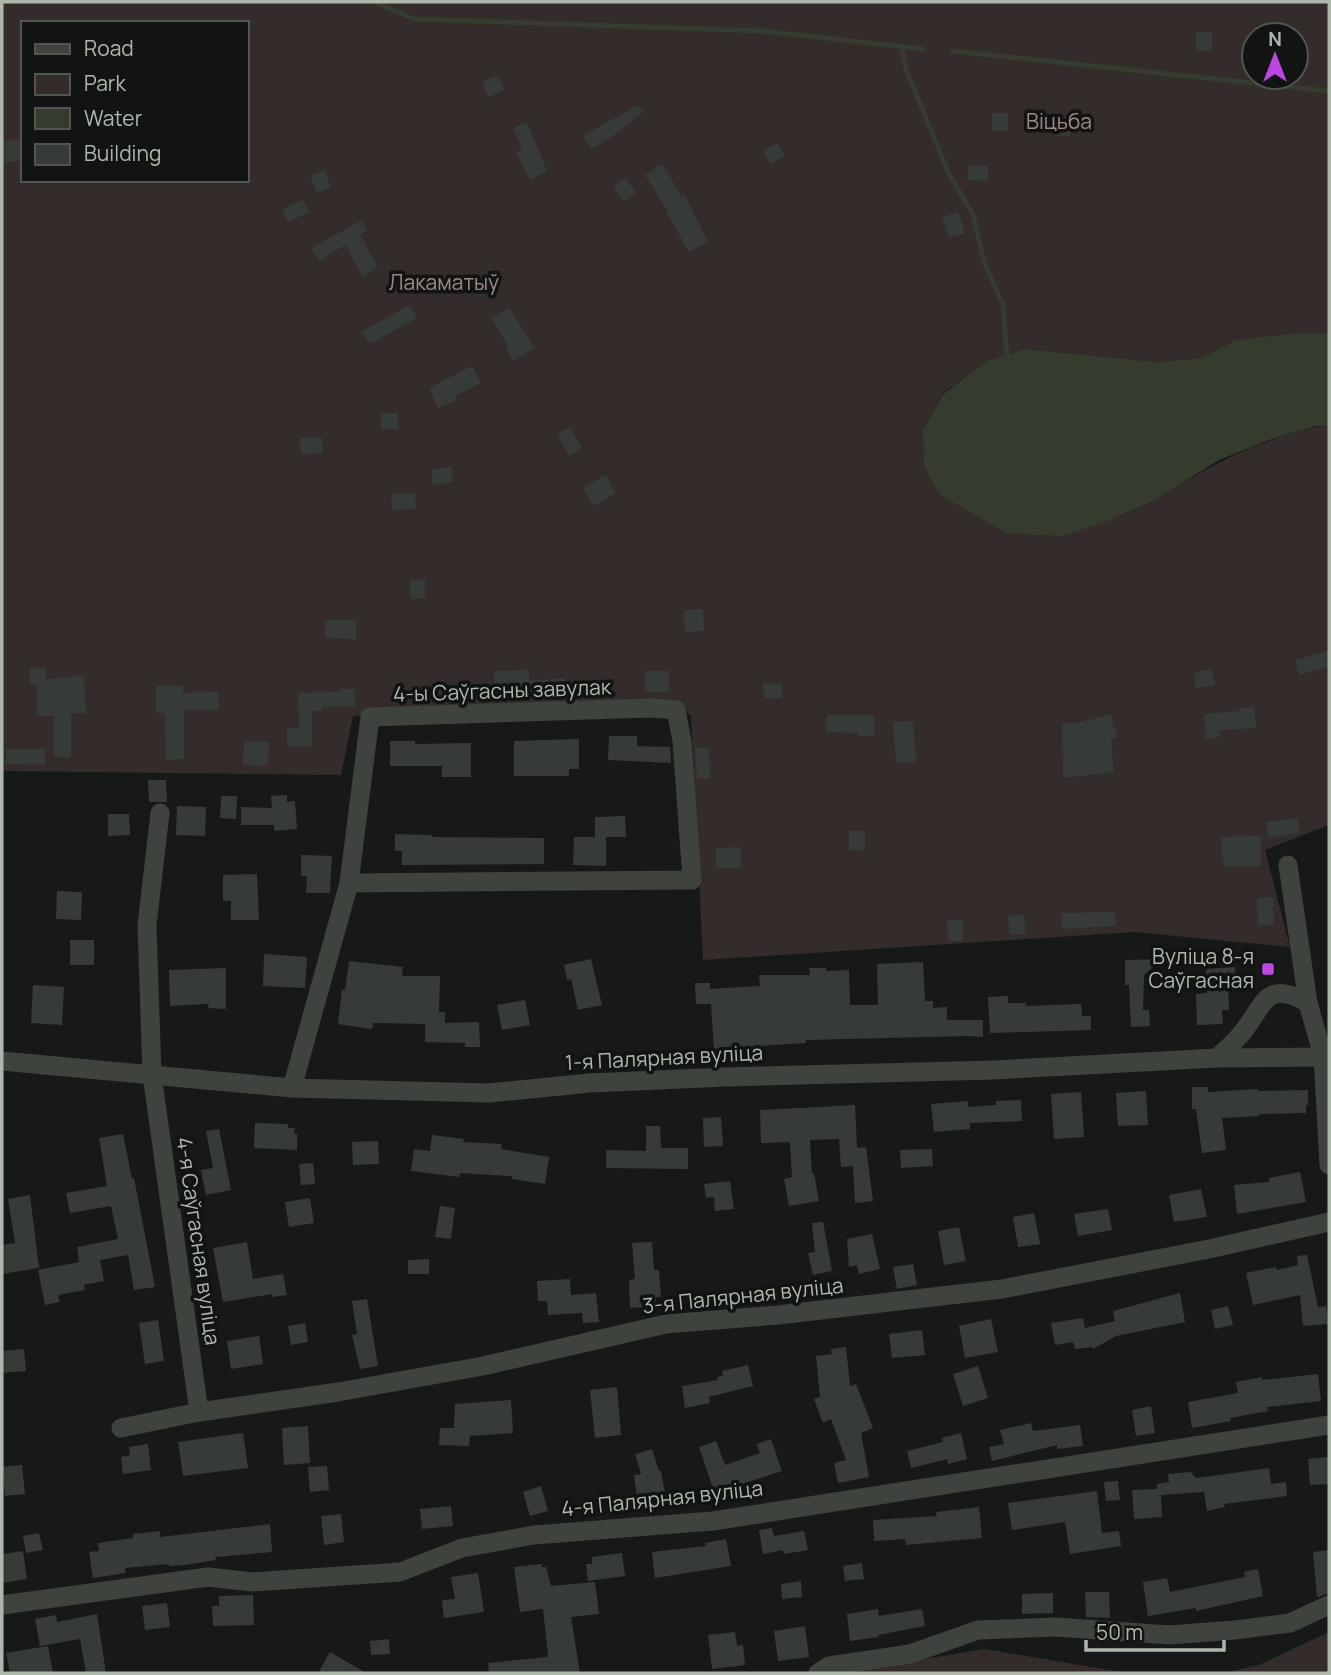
<svg xmlns="http://www.w3.org/2000/svg" width="1331" height="1675" viewBox="0 0 1331 1675" font-family="Manrope,sans-serif">
<style>
.green{fill:#332c2a;fill-rule:evenodd}
.water{fill:#353c2e}
.lines{fill:none;stroke-linecap:round;stroke-linejoin:round}
.stream{stroke:#353c2e;stroke-width:5}
.building{fill:#373b38}
.minor{stroke:#3e433e;stroke-width:19}
.poi-dot{fill:#bd45e4;stroke:#121413;stroke-width:2.5}
.labels{text-anchor:middle;stroke-width:7;stroke-linejoin:round;paint-order:stroke}
.park-label{font-size:21px;fill:#a18883;stroke:#121413}
.street-label{font-size:21px;fill:#adb8ab;stroke:#121413}
.poi-label{font-size:21px;fill:#adb8ab;stroke:#121413;text-anchor:end}
</style>
<rect width="100%" height="100%" fill="#171918"/>
<g class="green">
<path d="M 2,2 L 1329,2 L 1329,333 L 1236,340 L 1201,358 L 1157,362 L 1025,349 L 986,361 L 942,394 L 923,430 L 1160,497 C 1203,470 1238,450 1287,435 C 1301,430 1314,426 1329,426 L 1329,825 L 1265,850 L 1290,947 L 1134,932 L 703,960 L 691,715 L 666,703 L 353,716 L 341,775 L 2,771 ZM 23,23 L 247,23 L 247,180 L 23,180 ZM 1254,35 L 1296,35 L 1296,77 L 1254,77 Z"/>
<path d="M 1329,1632 L 1329,1673 L 1223,1673 L 1259,1665 Z"/>
<path d="M 984,1649 L 1127,1673 L 843,1673 Z"/>
</g>
<path class="water" d="M 1329,333 L 1329,426 L 1316,426 L 1269,440 L 1219,460 L 1160,497 L 1110,520 L 1063,536 L 1006,533 L 939,494 L 924,465 L 923,430 L 942,395 L 986,361 L 1025,349 L 1157,362 L 1201,358 L 1236,340 L 1290,334 Z"/>
<g class="lines">
<g class="stream">
<path d="M 374,2 L 414,19 L 763,31 L 923,49"/>
<path d="M 902,46 L 906,69 L 949,174 L 973,214 L 984,262 L 1003,305 L 1007,355"/>
<path d="M 952,51 L 1329,91"/>
</g>
</g>
<g class="building">
<rect x="1196" y="32" width="16" height="19"/>
<path d="M 498,75 L 504,90 L 488,97 L 482,82 Z"/>
<path d="M 638,105 L 643,112 L 610,138 L 591,149 L 583,136 Z"/>
<rect x="992" y="113" width="16" height="18"/>
<rect x="1054" y="118" width="16" height="18"/>
<path d="M 527,122 L 547,171 L 530,180 L 516,152 L 522,149 L 513,128 Z"/>
<path d="M 21,140 L 22,161 L 2,162 L 2,141 Z"/>
<path d="M 778,143 L 785,156 L 770,164 L 763,151 Z"/>
<path d="M 662,164 L 682,196 L 684,194 L 708,242 L 689,252 L 666,211 L 667,210 L 645,175 Z"/>
<path d="M 968,166 L 988,166 L 988,181 L 967,180 Z"/>
<path d="M 324,170 L 331,187 L 317,193 L 310,176 Z"/>
<path d="M 625,178 L 636,193 L 624,202 L 613,186 Z"/>
<path d="M 303,200 L 309,212 L 288,222 L 282,209 Z"/>
<path d="M 958,212 L 965,233 L 949,237 L 942,217 Z"/>
<path d="M 361,221 L 367,230 L 360,235 L 378,267 L 363,277 L 345,245 L 319,261 L 311,248 Z"/>
<path d="M 410,305 L 417,318 L 370,344 L 361,332 Z"/>
<path d="M 509,308 L 535,348 L 513,361 L 505,347 L 508,346 L 491,318 Z"/>
<path d="M 472,366 L 481,383 L 455,396 L 457,400 L 438,408 L 429,388 Z"/>
<rect x="381" y="413" width="17" height="16"/>
<path d="M 570,427 L 582,448 L 569,456 L 557,434 Z"/>
<path d="M 300,438 L 322,438 L 323,453 L 301,454 Z"/>
<path d="M 451,467 L 453,482 L 433,485 L 431,470 Z"/>
<path d="M 606,475 L 616,493 L 593,506 L 583,488 Z"/>
<path d="M 415,493 L 416,509 L 392,510 L 391,494 Z"/>
<path d="M 425,579 L 426,598 L 411,599 L 410,580 Z"/>
<path d="M 703,609 L 704,631 L 685,632 L 684,610 Z"/>
<path d="M 325,620 L 356,620 L 356,639 L 325,638 Z"/>
<path d="M 1329,651 L 1329,667 L 1299,675 L 1295,660 Z"/>
<path d="M 46,668 L 46,679 L 84,676 L 86,713 L 71,713 L 71,757 L 54,757 L 54,716 L 37,716 L 37,685 L 30,685 L 30,669 Z"/>
<path d="M 1212,669 L 1215,685 L 1196,688 L 1194,672 Z"/>
<path d="M 529,670 L 529,681 L 565,678 L 566,696 L 495,700 L 494,671 Z"/>
<rect x="645" y="671" width="24" height="21"/>
<path d="M 763,683 L 782,684 L 782,698 L 764,698 Z"/>
<path d="M 156,686 L 183,686 L 183,693 L 218,692 L 219,710 L 184,710 L 184,759 L 166,760 L 165,713 L 156,713 Z"/>
<path d="M 339,689 L 355,689 L 355,706 L 322,707 L 322,711 L 312,711 L 312,746 L 287,747 L 287,728 L 299,728 L 298,693 L 339,692 Z"/>
<path d="M 1254,707 L 1256,728 L 1219,730 L 1220,737 L 1206,739 L 1204,714 L 1240,711 L 1240,708 Z"/>
<path d="M 1111,714 L 1117,738 L 1111,739 L 1114,772 L 1063,778 L 1062,723 L 1078,723 Z"/>
<path d="M 827,715 L 874,715 L 874,736 L 858,736 L 858,733 L 826,732 Z"/>
<path d="M 913,721 L 916,762 L 896,763 L 893,722 Z"/>
<path d="M 609,736 L 637,736 L 637,746 L 670,747 L 671,763 L 608,760 Z"/>
<path d="M 579,739 L 579,769 L 569,769 L 569,776 L 514,776 L 514,741 Z"/>
<path d="M 244,741 L 269,742 L 268,766 L 243,765 Z"/>
<path d="M 390,741 L 415,741 L 415,744 L 471,743 L 471,777 L 442,777 L 442,766 L 390,766 Z"/>
<path d="M 695,748 L 709,748 L 710,779 L 697,779 Z"/>
<path d="M 6,749 L 45,749 L 45,765 L 6,764 Z"/>
<path d="M 148,780 L 166,780 L 167,802 L 149,802 Z"/>
<path d="M 287,795 L 287,802 L 295,801 L 297,829 L 274,831 L 274,825 L 241,825 L 241,807 L 272,808 L 271,796 Z"/>
<path d="M 221,796 L 237,796 L 236,819 L 220,818 Z"/>
<path d="M 177,806 L 206,807 L 205,836 L 176,835 Z"/>
<path d="M 108,814 L 129,814 L 130,835 L 108,836 Z"/>
<path d="M 625,816 L 626,837 L 601,837 L 606,837 L 606,866 L 573,865 L 574,837 L 595,837 L 595,817 Z"/>
<path d="M 1298,818 L 1299,833 L 1269,838 L 1266,822 Z"/>
<rect x="849" y="831" width="16" height="19"/>
<path d="M 395,834 L 432,835 L 432,837 L 544,838 L 544,864 L 402,865 L 402,851 L 395,851 Z"/>
<path d="M 1261,836 L 1261,866 L 1223,867 L 1221,837 Z"/>
<path d="M 741,847 L 741,868 L 716,868 L 716,848 Z"/>
<path d="M 301,855 L 332,856 L 330,893 L 306,893 L 307,876 L 301,876 Z"/>
<path d="M 257,874 L 259,920 L 231,920 L 231,901 L 223,901 L 223,875 Z"/>
<path d="M 57,891 L 82,892 L 81,920 L 56,919 Z"/>
<path d="M 1273,897 L 1274,925 L 1258,925 L 1257,898 Z"/>
<path d="M 1115,912 L 1116,926 L 1062,929 L 1061,913 Z"/>
<path d="M 1024,914 L 1026,934 L 1010,935 L 1008,916 Z"/>
<path d="M 963,920 L 963,941 L 948,941 L 947,921 Z"/>
<rect x="70" y="940" width="24" height="25"/>
<path d="M 264,954 L 307,957 L 305,988 L 263,986 Z"/>
<path d="M 591,959 L 602,1005 L 578,1010 L 571,979 L 567,980 L 564,965 Z"/>
<path d="M 1162,959 L 1144,975 L 1143,1010 L 1149,1010 L 1150,1026 L 1131,1027 L 1129,985 L 1125,985 L 1125,960 Z"/>
<path d="M 349,961 L 403,967 L 402,976 L 440,976 L 439,1012 L 445,1012 L 445,1023 L 479,1022 L 480,1047 L 465,1047 L 465,1043 L 425,1042 L 425,1024 L 373,1023 L 372,1029 L 338,1024 L 342,990 L 345,990 Z"/>
<path d="M 923,962 L 925,1001 L 933,1001 L 933,1008 L 947,1007 L 947,1020 L 983,1020 L 983,1037 L 968,1036 L 806,1040 L 806,1043 L 714,1049 L 711,1004 L 696,1004 L 695,983 L 710,983 L 710,989 L 760,986 L 759,975 L 810,975 L 809,968 L 826,968 L 826,971 L 849,970 L 850,1005 L 878,1005 L 877,964 Z"/>
<path d="M 1235,967 L 1236,983 L 1228,983 L 1229,1010 L 1222,1010 L 1223,1024 L 1197,1025 L 1196,994 L 1207,993 L 1206,969 Z"/>
<path d="M 226,968 L 226,1009 L 208,1008 L 209,1004 L 170,1006 L 169,970 Z"/>
<path d="M 33,985 L 64,987 L 62,1025 L 31,1023 Z"/>
<path d="M 1008,996 L 1008,1003 L 1026,1003 L 1026,1006 L 1081,1004 L 1082,1016 L 1091,1016 L 1091,1030 L 990,1033 L 988,997 Z"/>
<path d="M 525,1000 L 530,1025 L 502,1030 L 497,1005 Z"/>
<path d="M 1192,1087 L 1208,1087 L 1208,1092 L 1258,1089 L 1258,1091 L 1308,1090 L 1308,1105 L 1306,1105 L 1306,1113 L 1259,1114 L 1259,1116 L 1222,1118 L 1226,1150 L 1202,1153 L 1196,1109 L 1192,1109 Z"/>
<path d="M 1146,1091 L 1148,1125 L 1118,1126 L 1116,1093 Z"/>
<path d="M 1081,1092 L 1084,1137 L 1054,1139 L 1051,1094 Z"/>
<path d="M 1021,1100 L 1022,1121 L 970,1123 L 970,1129 L 934,1132 L 931,1104 L 968,1101 L 968,1107 L 996,1105 L 996,1101 Z"/>
<path d="M 855,1105 L 857,1148 L 866,1147 L 873,1201 L 855,1203 L 853,1166 L 841,1167 L 839,1139 L 810,1140 L 812,1174 L 814,1173 L 819,1201 L 789,1206 L 784,1179 L 792,1177 L 790,1142 L 761,1143 L 760,1110 Z"/>
<path d="M 721,1117 L 723,1146 L 704,1147 L 703,1118 Z"/>
<path d="M 255,1123 L 288,1124 L 288,1128 L 295,1128 L 294,1134 L 297,1134 L 297,1150 L 254,1148 Z"/>
<path d="M 646,1126 L 660,1126 L 661,1148 L 688,1148 L 688,1169 L 606,1168 L 606,1150 L 646,1151 Z"/>
<path d="M 219,1129 L 231,1190 L 206,1195 L 201,1170 L 213,1168 L 206,1131 Z"/>
<path d="M 123,1134 L 132,1179 L 134,1178 L 155,1287 L 134,1290 L 128,1255 L 100,1260 L 104,1281 L 84,1285 L 85,1290 L 58,1295 L 60,1302 L 45,1305 L 38,1270 L 79,1262 L 77,1247 L 118,1239 L 111,1206 L 70,1213 L 66,1193 L 107,1186 L 99,1138 Z"/>
<path d="M 432,1135 L 464,1139 L 463,1142 L 502,1144 L 501,1149 L 549,1157 L 545,1184 L 512,1179 L 512,1176 L 460,1173 L 459,1177 L 411,1171 L 414,1149 L 430,1151 Z"/>
<path d="M 378,1141 L 379,1164 L 353,1165 L 352,1142 Z"/>
<path d="M 932,1149 L 933,1166 L 901,1168 L 900,1150 Z"/>
<path d="M 313,1163 L 315,1184 L 301,1185 L 299,1164 Z"/>
<path d="M 1300,1172 L 1306,1202 L 1237,1214 L 1234,1185 L 1269,1182 L 1269,1178 Z"/>
<path d="M 730,1181 L 734,1209 L 715,1211 L 714,1197 L 706,1198 L 704,1184 Z"/>
<path d="M 1201,1189 L 1207,1217 L 1174,1222 L 1169,1195 Z"/>
<path d="M 30,1195 L 39,1268 L 2,1274 L 2,1245 L 15,1243 L 8,1199 Z"/>
<path d="M 310,1198 L 314,1223 L 289,1227 L 285,1202 Z"/>
<path d="M 440,1206 L 455,1208 L 451,1239 L 435,1237 Z"/>
<path d="M 1108,1209 L 1112,1230 L 1078,1236 L 1074,1214 Z"/>
<path d="M 1034,1213 L 1040,1244 L 1018,1247 L 1013,1217 Z"/>
<path d="M 823,1222 L 832,1271 L 813,1275 L 808,1253 L 815,1252 L 812,1223 Z"/>
<path d="M 959,1227 L 966,1261 L 944,1265 L 938,1231 Z"/>
<path d="M 872,1234 L 880,1269 L 859,1274 L 857,1265 L 849,1267 L 847,1239 Z"/>
<path d="M 247,1242 L 253,1279 L 283,1274 L 287,1295 L 272,1297 L 272,1294 L 223,1302 L 213,1248 Z"/>
<path d="M 652,1242 L 654,1270 L 659,1270 L 661,1297 L 656,1297 L 656,1306 L 630,1308 L 629,1280 L 635,1279 L 632,1243 Z"/>
<path d="M 1307,1255 L 1318,1307 L 1326,1306 L 1328,1324 L 1303,1326 L 1300,1295 L 1253,1305 L 1246,1273 L 1276,1267 L 1277,1270 L 1298,1265 L 1297,1256 Z"/>
<path d="M 429,1259 L 429,1274 L 408,1274 L 408,1260 Z"/>
<path d="M 913,1264 L 917,1285 L 897,1289 L 893,1267 Z"/>
<path d="M 570,1279 L 571,1295 L 596,1293 L 599,1322 L 583,1323 L 582,1313 L 548,1315 L 547,1301 L 538,1301 L 537,1281 Z"/>
<path d="M 1180,1293 L 1185,1322 L 1116,1336 L 1093,1349 L 1092,1347 L 1075,1349 L 1073,1342 L 1055,1345 L 1051,1323 L 1083,1318 L 1085,1328 L 1115,1321 L 1113,1311 Z"/>
<path d="M 367,1299 L 378,1366 L 360,1369 L 352,1335 L 357,1334 L 352,1301 Z"/>
<path d="M 1228,1306 L 1233,1325 L 1215,1329 L 1211,1310 Z"/>
<path d="M 991,1319 L 998,1352 L 965,1358 L 959,1326 Z"/>
<path d="M 158,1320 L 164,1361 L 145,1364 L 139,1323 Z"/>
<path d="M 305,1323 L 308,1342 L 291,1345 L 288,1326 Z"/>
<path d="M 922,1330 L 925,1355 L 892,1358 L 889,1334 Z"/>
<path d="M 259,1336 L 263,1364 L 231,1369 L 227,1341 Z"/>
<path d="M 846,1347 L 850,1386 L 856,1384 L 873,1428 L 861,1433 L 869,1477 L 838,1483 L 834,1463 L 846,1460 L 831,1419 L 823,1423 L 814,1399 L 820,1397 L 816,1356 L 832,1354 L 831,1349 Z"/>
<path d="M 24,1349 L 26,1371 L 2,1373 L 2,1351 Z"/>
<path d="M 748,1365 L 753,1386 L 709,1397 L 710,1403 L 685,1408 L 682,1386 L 718,1380 L 717,1377 L 723,1376 L 722,1371 Z"/>
<path d="M 978,1366 L 988,1398 L 963,1406 L 953,1374 Z"/>
<path d="M 1318,1374 L 1321,1401 L 1267,1407 L 1268,1411 L 1230,1418 L 1231,1421 L 1192,1428 L 1188,1402 L 1238,1393 L 1236,1382 L 1262,1377 L 1262,1380 Z"/>
<path d="M 617,1387 L 621,1435 L 595,1438 L 590,1390 Z"/>
<path d="M 511,1400 L 513,1433 L 470,1436 L 469,1446 L 439,1445 L 440,1428 L 454,1428 L 455,1404 Z"/>
<path d="M 1151,1406 L 1155,1433 L 1136,1436 L 1132,1410 Z"/>
<path d="M 1031,1423 L 1033,1431 L 1080,1425 L 1083,1446 L 1057,1449 L 1057,1445 L 992,1461 L 989,1447 L 1004,1444 L 1000,1430 Z"/>
<path d="M 308,1426 L 310,1463 L 284,1465 L 282,1428 Z"/>
<path d="M 243,1433 L 248,1468 L 183,1476 L 178,1442 Z"/>
<path d="M 961,1433 L 967,1459 L 948,1464 L 947,1459 L 911,1468 L 907,1451 L 943,1442 L 942,1438 Z"/>
<path d="M 771,1439 L 782,1471 L 748,1482 L 750,1489 L 717,1500 L 699,1447 L 716,1441 L 725,1465 L 760,1453 L 757,1444 Z"/>
<path d="M 148,1444 L 151,1470 L 123,1474 L 121,1457 L 130,1455 L 129,1447 Z"/>
<path d="M 652,1449 L 659,1471 L 661,1471 L 666,1500 L 638,1504 L 634,1475 L 641,1474 L 635,1454 Z"/>
<path d="M 1329,1457 L 1329,1484 L 1310,1485 L 1308,1459 Z"/>
<path d="M 22,1465 L 25,1494 L 5,1496 L 2,1467 Z"/>
<path d="M 327,1466 L 329,1490 L 310,1492 L 308,1467 Z"/>
<path d="M 1269,1468 L 1271,1484 L 1286,1482 L 1287,1496 L 1224,1504 L 1225,1507 L 1207,1511 L 1204,1492 L 1161,1495 L 1162,1517 L 1134,1519 L 1132,1490 L 1157,1489 L 1157,1484 L 1169,1482 L 1168,1474 L 1192,1472 L 1193,1476 L 1197,1478 Z"/>
<path d="M 1118,1481 L 1120,1500 L 1106,1501 L 1104,1482 Z"/>
<path d="M 541,1486 L 548,1511 L 530,1516 L 523,1492 Z"/>
<path d="M 1097,1491 L 1102,1533 L 1119,1531 L 1121,1546 L 1070,1554 L 1065,1522 L 1012,1530 L 1008,1503 Z"/>
<path d="M 451,1506 L 453,1526 L 422,1529 L 420,1509 Z"/>
<path d="M 979,1507 L 982,1538 L 906,1545 L 905,1539 L 874,1541 L 873,1520 L 937,1516 L 936,1512 Z"/>
<path d="M 341,1514 L 344,1542 L 324,1545 L 321,1516 Z"/>
<path d="M 270,1524 L 272,1552 L 215,1557 L 216,1560 L 185,1565 L 169,1566 L 169,1564 L 125,1568 L 126,1573 L 93,1578 L 89,1552 L 99,1551 L 98,1543 L 133,1538 L 133,1534 L 160,1531 L 160,1537 Z"/>
<path d="M 772,1528 L 774,1536 L 804,1531 L 808,1550 L 784,1554 L 783,1550 L 763,1554 L 759,1530 Z"/>
<path d="M 39,1533 L 43,1550 L 26,1553 L 23,1536 Z"/>
<path d="M 726,1539 L 731,1566 L 655,1578 L 652,1552 L 706,1546 L 705,1543 Z"/>
<path d="M 1329,1550 L 1329,1593 L 1317,1597 L 1313,1552 Z"/>
<path d="M 23,1551 L 27,1579 L 3,1583 L 2,1554 Z"/>
<path d="M 622,1553 L 625,1576 L 588,1581 L 586,1564 L 592,1564 L 592,1557 Z"/>
<path d="M 862,1563 L 864,1579 L 845,1581 L 843,1566 Z"/>
<path d="M 542,1564 L 542,1567 L 546,1567 L 551,1586 L 595,1582 L 599,1614 L 571,1617 L 580,1673 L 489,1673 L 488,1663 L 547,1657 L 548,1654 L 543,1609 L 520,1612 L 514,1567 Z"/>
<path d="M 1258,1569 L 1263,1596 L 1196,1611 L 1196,1608 L 1148,1616 L 1143,1582 L 1167,1578 L 1170,1592 L 1245,1577 L 1244,1572 Z"/>
<path d="M 478,1573 L 484,1612 L 444,1618 L 442,1600 L 455,1599 L 451,1577 Z"/>
<path d="M 801,1581 L 802,1597 L 782,1599 L 781,1584 Z"/>
<path d="M 1085,1592 L 1109,1592 L 1110,1618 L 1086,1617 Z"/>
<path d="M 1053,1593 L 1053,1613 L 1022,1614 L 1022,1594 Z"/>
<path d="M 253,1595 L 254,1625 L 213,1626 L 212,1606 L 219,1606 L 219,1596 Z"/>
<path d="M 167,1603 L 170,1627 L 145,1630 L 142,1606 Z"/>
<path d="M 878,1609 L 879,1616 L 922,1609 L 925,1626 L 878,1635 L 878,1637 L 850,1641 L 847,1614 Z"/>
<path d="M 97,1614 L 106,1673 L 86,1673 L 80,1639 L 40,1646 L 35,1619 L 56,1615 L 57,1622 Z"/>
<path d="M 805,1626 L 809,1657 L 778,1661 L 774,1631 Z"/>
<path d="M 735,1632 L 737,1646 L 743,1645 L 745,1665 L 712,1669 L 708,1635 Z"/>
<path d="M 389,1639 L 390,1654 L 371,1655 L 370,1641 Z"/>
<path d="M 48,1646 L 53,1673 L 10,1673 L 6,1653 Z"/>
<path d="M 330,1652 L 366,1673 L 318,1673 Z"/>
</g>
<g class="lines">
<g class="minor">
<path d="M 160,813 L 147,925 L 152,1075 L 199,1412"/>
<path d="M 1288,865 L 1308,1003 L 1323,1056 L 1329,1165"/>
<path d="M 1217,1058 C 1225,1050 1234,1043 1241,1034 C 1265,1006 1264,978 1308,1003"/>
<path d="M 2,1061 L 292,1088 L 489,1093 L 590,1083 L 726,1077 L 994,1070 L 1217,1058 L 1329,1057"/>
<path d="M 292,1088 L 349,883 L 370,717 L 652,708 L 676,710 L 682,741 L 692,880 L 349,883"/>
<path d="M 121,1428 L 199,1412 L 338,1392 L 483,1366 L 666,1324 L 778,1315 L 1002,1289 L 1209,1249 L 1329,1222"/>
<path d="M 2,1605 L 208,1577 L 252,1582 L 400,1572 L 462,1548 L 534,1535 L 713,1521 L 1329,1425"/>
<path d="M 818,1673 L 829,1666 L 910,1654 L 978,1630 L 1056,1627 L 1169,1635 L 1235,1630 L 1290,1623 L 1329,1605"/>
</g>
</g>
<rect class="poi-dot" x="1261" y="962" width="14" height="14" rx="3.5"/>
<g class="labels">
<g class="park-label">
<text x="1059" y="129">Віцьба</text>
<text x="444" y="290">Лакаматыў</text>
</g>
<g class="street-label">
<text transform="translate(502 691) rotate(-2)" y="7">4-ы Саўгасны завулак</text>
<text transform="translate(664 1058) rotate(-3)" y="7">1-я Палярная вуліца</text>
<text transform="translate(198 1241) rotate(82)" y="7">4-я Саўгасная вуліца</text>
<text transform="translate(743 1296) rotate(-6)" y="7">3-я Палярная вуліца</text>
<text transform="translate(662 1499) rotate(-6)" y="7">4-я Палярная вуліца</text>
</g>
<g class="poi-label">
<text x="1254" y="964">Вуліца 8-я<tspan x="1254" dy="24">Саўгасная</tspan></text>
</g>
</g>
<rect width="1331" height="1675" fill="none" stroke="#adb8ab" stroke-width="7"/>
<rect x="21" y="21" width="228" height="161" fill="#121413" stroke="#505650" stroke-width="2"/>
<rect x="35" y="44" width="35" height="10" fill="#3e433e" stroke="#505650" stroke-width="2"/>
<text x="84" y="56" font-size="21" fill="#adb8ab">Road</text>
<rect x="35" y="74" width="35" height="21" fill="#332c2a" stroke="#505650" stroke-width="2"/>
<text x="84" y="91" font-size="21" fill="#adb8ab">Park</text>
<rect x="35" y="108" width="35" height="21" fill="#353c2e" stroke="#505650" stroke-width="2"/>
<text x="84" y="126" font-size="21" fill="#adb8ab">Water</text>
<rect x="35" y="144" width="35" height="21" fill="#373b38" stroke="#505650" stroke-width="2"/>
<text x="84" y="161" font-size="21" fill="#adb8ab">Building</text>
<g transform="translate(1275 56)"><circle r="33" fill="#121413" stroke="#505650" stroke-width="2"/>
<path d="M0-5L12 26L0 18L-12 26Z" fill="#bd45e4"/>
<text y="-10" font-size="19" font-weight="bold" text-anchor="middle" fill="#adb8ab">N</text>
</g>
<path d="M1086 1640v10h138v-10" fill="none" stroke="#adb8ab" stroke-width="3.5"/>
<text x="1096" y="1640" font-size="21" fill="#adb8ab" stroke="#121413" stroke-width="5" paint-order="stroke">50 m</text>
</svg>
